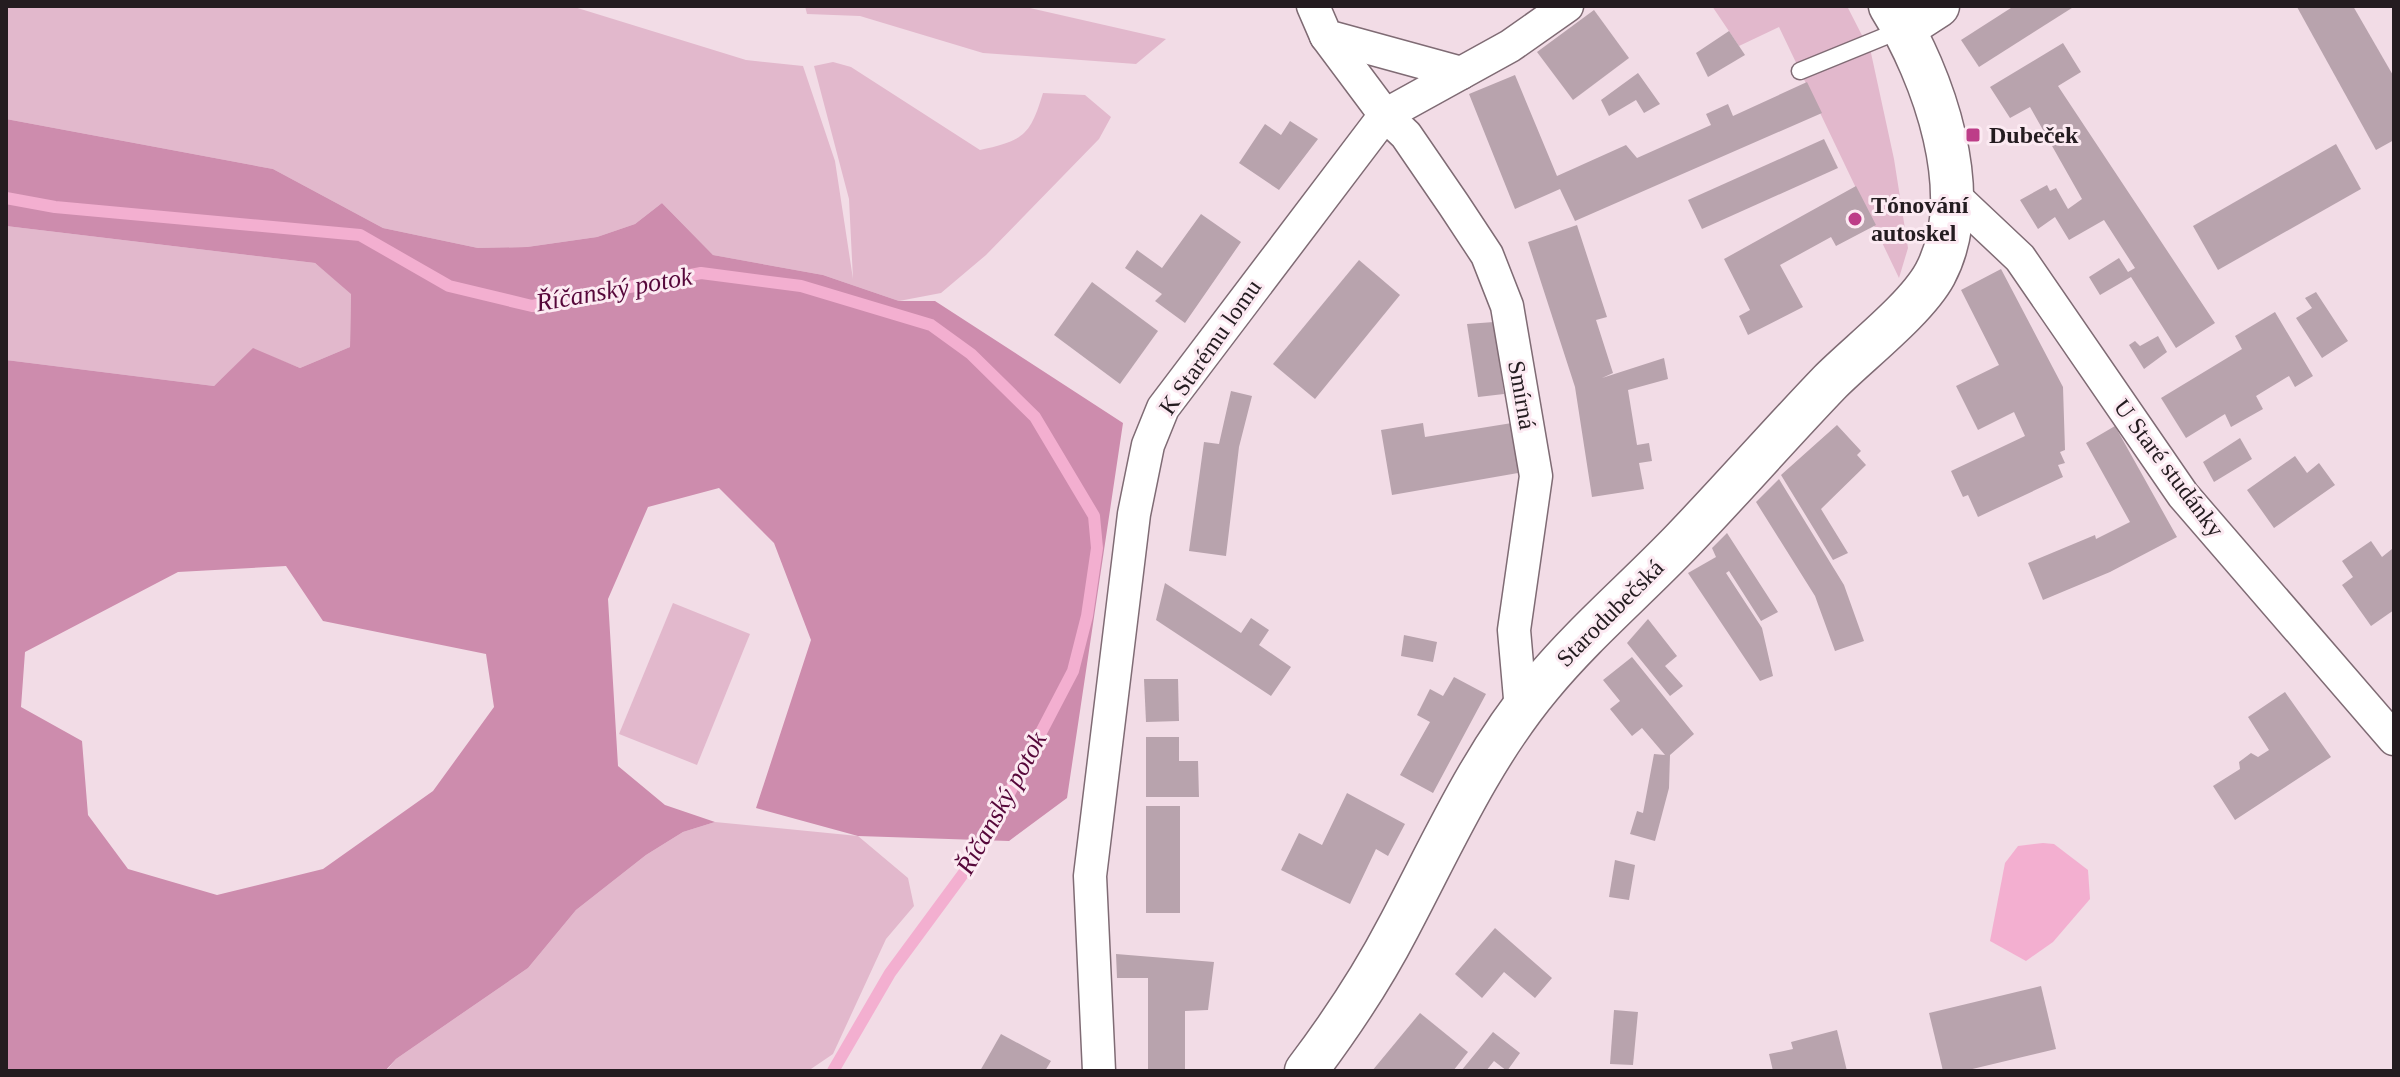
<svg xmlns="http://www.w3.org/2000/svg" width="2400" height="1077" viewBox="0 0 2400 1077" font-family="'Times New Roman',serif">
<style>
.green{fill:#e2b8cc}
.forest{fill:#cd8cad;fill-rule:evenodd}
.water{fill:#f3afd0}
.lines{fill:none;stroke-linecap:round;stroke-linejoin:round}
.stream{stroke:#f3afd0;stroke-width:12}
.building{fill:#b8a3ad}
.service-casing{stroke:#7f6b74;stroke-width:19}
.minor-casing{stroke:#7f6b74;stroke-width:35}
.tertiary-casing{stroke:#7f6b74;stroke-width:45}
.service{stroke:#fff;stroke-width:16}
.minor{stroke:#fff;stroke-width:32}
.tertiary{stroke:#fff;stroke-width:42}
.poi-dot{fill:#bd3d88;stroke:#fceaf2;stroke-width:3}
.labels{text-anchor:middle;stroke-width:6;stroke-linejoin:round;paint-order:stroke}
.poi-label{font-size:24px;font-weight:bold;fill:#241c20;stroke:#fceaf2;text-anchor:start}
.street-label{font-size:24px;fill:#241c20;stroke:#fceaf2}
.water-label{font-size:26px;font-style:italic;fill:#56073a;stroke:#fceaf2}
</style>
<rect width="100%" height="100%" fill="#f2dce6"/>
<g class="green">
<path d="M 6,6 L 571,6 L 746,60 L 803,66 L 835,161 L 853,279 L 849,199 L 814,66 L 833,62 L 851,67 L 980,150 C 1024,140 1030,136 1043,93 L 1085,95 L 1111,117 L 1099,139 L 986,255 L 941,293 L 899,301 L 823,275 L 713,255 L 662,203 L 635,224 L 597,237 L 527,247 L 478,248 L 383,228 L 273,169 L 6,119 Z"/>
<path d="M 805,6 L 1021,6 L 1166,39 L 1136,64 L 983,53 L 860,16 L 807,14 Z"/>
<path d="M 1712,6 L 1847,6 L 1871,53 L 1894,159 L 1908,248 L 1899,278 L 1779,27 L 1739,46 Z"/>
<path d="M 6,226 L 315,263 L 351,293 L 350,347 L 300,368 L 253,349 L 214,386 L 6,360 Z"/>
<path d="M 673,603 L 750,634 L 697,765 L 619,734 Z"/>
<path d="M 715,822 L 858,836 L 908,878 L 914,906 L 886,939 L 833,1054 L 808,1071 L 386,1071 L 396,1059 L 528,968 L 576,910 L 646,855 L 683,832 Z"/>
</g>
<path class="forest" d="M 6,119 L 273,169 L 383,228 L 478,248 L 527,247 L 597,237 L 635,224 L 662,203 L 713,255 L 823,275 L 899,301 L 935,301 L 1123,423 L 1067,798 L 1009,841 L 858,836 L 756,808 L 811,640 L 774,543 L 719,488 L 648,507 L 608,599 L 618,766 L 665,805 L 715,822 L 683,832 L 646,855 L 576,910 L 528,968 L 396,1059 L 385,1071 L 6,1071 L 6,360 L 214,386 L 253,348 L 300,368 L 350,347 L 351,294 L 315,263 L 6,226 ZM 286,566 L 323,621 L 486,654 L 494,707 L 433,791 L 323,869 L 217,895 L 128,869 L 88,815 L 82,741 L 21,707 L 25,652 L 178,572 Z"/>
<path class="water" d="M 2043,843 L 2054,844 L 2088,870 L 2090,899 L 2053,942 L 2026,961 L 1990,941 L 2005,863 L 2018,846 Z"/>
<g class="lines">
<path class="stream" d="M 6,198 L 55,207 L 360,235 L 449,286 L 532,306 L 701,273 L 801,286 L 931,325 L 971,354 L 1035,417 L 1094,516 L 1097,548 L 1087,616 L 1073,671 L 977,855 L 890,973 L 833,1071"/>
</g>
<g class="building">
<path d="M 2014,6 L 2075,6 L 1979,67 L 1961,40 Z"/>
<path d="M 2353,6 L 2394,77 L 2394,140 L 2376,150 L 2297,7 Z"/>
<path d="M 1594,10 L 1629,58 L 1573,100 L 1537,52 Z"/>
<path d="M 1729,31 L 1745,55 L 1708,77 L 1696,53 Z"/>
<path d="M 2063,43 L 2081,72 L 2058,86 L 2215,323 L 2176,348 L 2131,277 L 2100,295 L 2089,277 L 2119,258 L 2128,272 L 2135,268 L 2104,220 L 2069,240 L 2055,217 L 2038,229 L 2020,200 L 2047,185 L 2050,191 L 2056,188 L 2068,209 L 2082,199 L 2030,107 L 2010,118 L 1990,87 Z"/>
<path d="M 1638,73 L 1660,104 L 1644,113 L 1636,100 L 1609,116 L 1601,100 Z"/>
<path d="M 1515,75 L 1557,176 L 1626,145 L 1637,158 L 1711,125 L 1706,114 L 1728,104 L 1733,116 L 1807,82 L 1822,113 L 1575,221 L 1560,189 L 1515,209 L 1469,94 Z"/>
<path d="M 1290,121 L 1318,139 L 1279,190 L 1239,163 L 1265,124 L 1281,135 Z"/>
<path d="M 1824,139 L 1838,168 L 1702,229 L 1688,200 Z"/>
<path d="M 2336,144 L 2361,189 L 2218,270 L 2193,226 Z"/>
<path d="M 1856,186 L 1876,225 L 1836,246 L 1831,237 L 1780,265 L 1803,307 L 1748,335 L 1739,316 L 1750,310 L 1724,259 Z"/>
<path d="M 1201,214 L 1241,242 L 1185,323 L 1155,301 L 1162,294 L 1125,268 L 1137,250 L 1162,268 Z"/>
<path d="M 1577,225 L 1607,317 L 1596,320 L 1613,373 L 1602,378 L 1664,358 L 1668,379 L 1628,390 L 1637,445 L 1649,443 L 1652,461 L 1639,463 L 1644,489 L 1592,497 L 1575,387 L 1528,242 Z"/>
<path d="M 1359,260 L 1400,295 L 1315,399 L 1273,364 Z"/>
<path d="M 2001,269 L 2063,387 L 2065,450 L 2060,452 L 2065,463 L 2058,465 L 2063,477 L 1978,517 L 1968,495 L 1963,497 L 1951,471 L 2025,436 L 2014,412 L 1978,430 L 1956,386 L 1999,365 L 1961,290 Z"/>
<path d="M 1092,282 L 1158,331 L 1120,384 L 1054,335 Z"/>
<path d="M 2316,292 L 2348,341 L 2322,358 L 2296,318 L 2312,308 L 2305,298 Z"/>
<path d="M 2275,312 L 2313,376 L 2295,387 L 2289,376 L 2256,396 L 2263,409 L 2231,427 L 2225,414 L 2186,438 L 2161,398 L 2242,349 L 2235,336 Z"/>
<path d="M 1494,322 L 1504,394 L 1478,397 L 1467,324 Z"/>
<path d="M 2158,336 L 2167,352 L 2144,369 L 2129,345 L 2135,341 L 2140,346 Z"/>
<path d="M 1231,391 L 1252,396 L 1239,447 L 1226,556 L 1189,551 L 1204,442 L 1219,444 Z"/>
<path d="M 1423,423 L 1425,437 L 1512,423 L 1518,473 L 1392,495 L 1381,430 Z"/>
<path d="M 1837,425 L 1861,451 L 1857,455 L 1866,465 L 1821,509 L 1848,553 L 1833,560 L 1781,475 Z"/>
<path d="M 2115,426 L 2177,537 L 2110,572 L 2043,600 L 2028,563 L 2095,535 L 2096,539 L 2130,522 L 2086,443 Z"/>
<path d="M 2240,438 L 2252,459 L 2214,482 L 2203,462 Z"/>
<path d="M 2295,456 L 2307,473 L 2319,463 L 2335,485 L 2274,528 L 2247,490 Z"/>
<path d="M 1779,479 L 1844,585 L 1864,641 L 1835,651 L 1815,596 L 1756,502 Z"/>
<path d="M 1727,533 L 1778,612 L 1761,621 L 1729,571 L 1726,573 L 1762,628 L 1773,676 L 1760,681 L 1688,573 L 1716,557 L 1712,548 Z"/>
<path d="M 2371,541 L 2382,557 L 2392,549 L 2394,552 L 2394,610 L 2371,626 L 2342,585 L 2353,577 L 2342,561 Z"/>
<path d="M 1165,583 L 1241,633 L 1251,618 L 1269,630 L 1259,645 L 1291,667 L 1271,696 L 1156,620 Z"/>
<path d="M 1648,619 L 1677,656 L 1665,666 L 1683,686 L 1670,696 L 1627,643 Z"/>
<path d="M 1404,635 L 1437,642 L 1433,662 L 1401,656 Z"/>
<path d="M 1632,657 L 1694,734 L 1670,755 L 1669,788 L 1655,841 L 1630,834 L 1637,811 L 1643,813 L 1654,754 L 1665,755 L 1642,728 L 1632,736 L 1610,709 L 1620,701 L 1603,680 Z"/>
<path d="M 1454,677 L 1486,694 L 1433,793 L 1400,775 L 1430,722 L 1417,715 L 1430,689 L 1443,696 Z"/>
<path d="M 1144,679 L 1178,679 L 1179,721 L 1146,722 Z"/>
<path d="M 2285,692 L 2331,757 L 2235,820 L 2213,786 L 2240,769 L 2239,762 L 2251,753 L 2258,757 L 2269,750 L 2248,717 Z"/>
<path d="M 1146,737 L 1179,737 L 1179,761 L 1198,761 L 1199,797 L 1146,797 Z"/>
<path d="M 1347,793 L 1405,824 L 1388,856 L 1376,849 L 1350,904 L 1281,870 L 1299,833 L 1322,845 Z"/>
<rect x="1146" y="806" width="34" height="107"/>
<path d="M 1615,860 L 1635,865 L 1629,900 L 1609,897 Z"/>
<path d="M 1495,928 L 1552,978 L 1535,998 L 1504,972 L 1482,998 L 1455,974 Z"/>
<path d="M 1116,954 L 1214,962 L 1208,1010 L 1185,1011 L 1185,1071 L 1148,1071 L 1148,978 L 1117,978 Z"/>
<path d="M 2041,986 L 2056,1049 L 1964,1071 L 1943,1071 L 1929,1013 Z"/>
<path d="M 1614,1010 L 1638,1012 L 1633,1065 L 1610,1064 Z"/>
<path d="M 1420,1013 L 1468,1052 L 1453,1071 L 1372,1071 Z"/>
<path d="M 1837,1030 L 1847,1071 L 1773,1071 L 1769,1054 L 1793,1049 L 1791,1042 Z"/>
<path d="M 1493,1032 L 1520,1053 L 1507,1071 L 1494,1061 L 1486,1071 L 1461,1071 Z"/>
<path d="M 1001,1034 L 1051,1061 L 1045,1071 L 980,1071 Z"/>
</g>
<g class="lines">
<defs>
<path id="service" d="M 1800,71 L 1903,29"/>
<g id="minor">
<path d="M 1313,6 L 1326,36 L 1461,73"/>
<path d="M 1326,36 L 1385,115 L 1406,135 L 1454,205 L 1487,255 L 1507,306 L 1536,476 L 1514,630 L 1521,710"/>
<path d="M 1951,193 L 2020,258 L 2183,495 L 2394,739"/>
<path d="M 1099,1071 L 1090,876 L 1134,514 L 1148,445 L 1163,408 L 1385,115 L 1510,46 L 1567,6"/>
</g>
<g id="tertiary">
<path d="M 1904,28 L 1938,6"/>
<path d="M 1306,1071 C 1340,1026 1372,978 1398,928 C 1442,845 1480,758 1541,685 C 1584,633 1636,589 1683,540 C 1733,488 1780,434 1830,382 C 1860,352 1916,309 1935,274 C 1977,195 1933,75 1890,6"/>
</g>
</defs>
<use href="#service" class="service-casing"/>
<use href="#minor" class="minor-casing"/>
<use href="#tertiary" class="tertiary-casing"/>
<use href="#service" class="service"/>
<use href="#minor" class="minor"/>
<use href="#tertiary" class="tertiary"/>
</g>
<g class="poi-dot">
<rect x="1965" y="127" width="16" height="16" rx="4"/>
<circle cx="1855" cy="219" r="8"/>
</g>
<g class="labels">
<g class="poi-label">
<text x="1989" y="143">Dubeček</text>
<text x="1871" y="213">Tónování<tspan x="1871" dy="28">autoskel</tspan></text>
</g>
<g class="street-label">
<text transform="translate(1210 347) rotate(-55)" y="8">K Starému lomu</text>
<text transform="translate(1522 395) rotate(80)" y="8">Smírná</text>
<text transform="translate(2169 468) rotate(53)" y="8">U Staré studánky</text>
<text transform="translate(1610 613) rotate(-45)" y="8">Starodubečská</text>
</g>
<g class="water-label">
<text transform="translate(614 289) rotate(-10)" y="9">Říčanský potok</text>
<text transform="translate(1001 803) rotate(-61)" y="9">Říčanský potok</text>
</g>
</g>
<rect width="2400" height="1077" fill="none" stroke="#241c20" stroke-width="16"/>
</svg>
